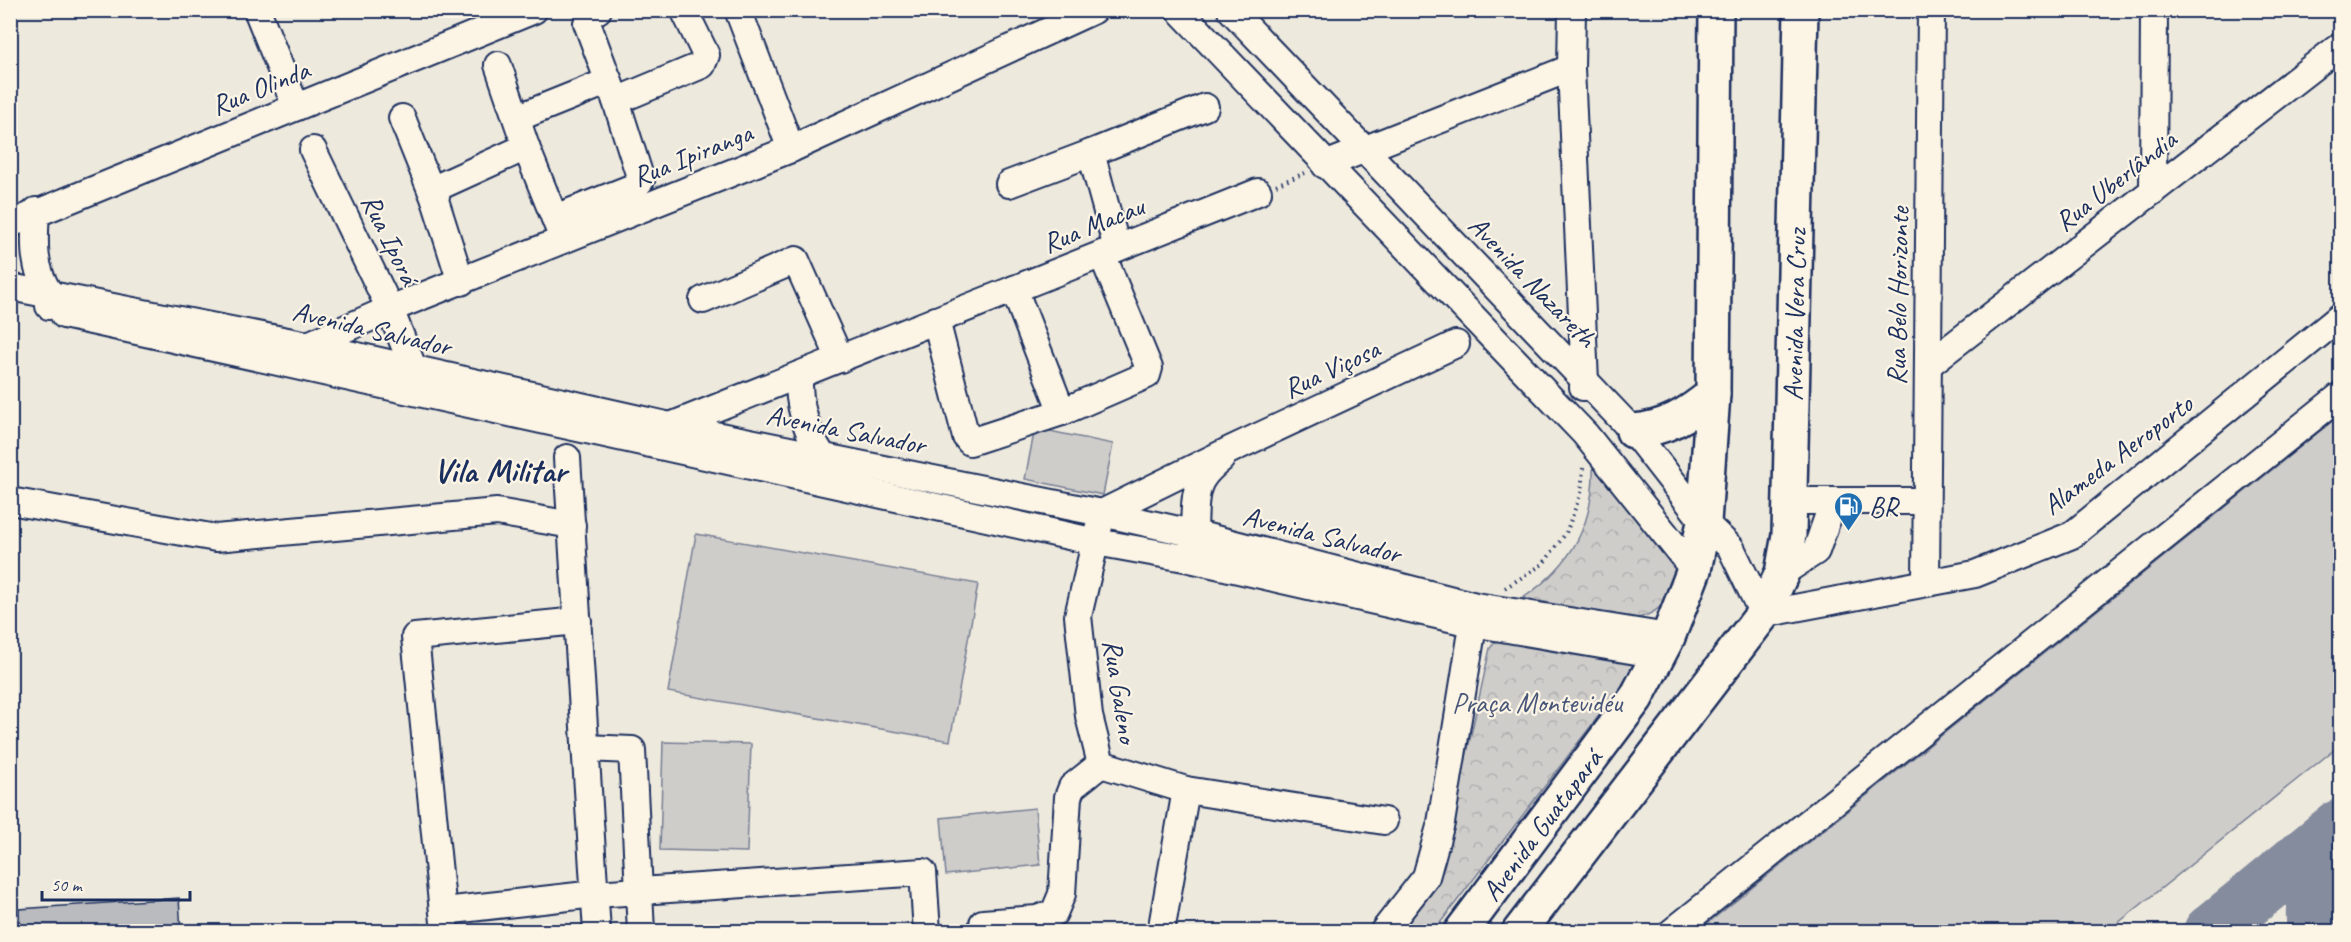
<svg xmlns="http://www.w3.org/2000/svg" width="2351" height="942" viewBox="0 0 2351 942" font-family="Caveat,sans-serif">
<style>
.grass{fill:#cfcdca;stroke:#757e94;stroke-width:1.5}
.park{fill:url(#park-crowns);stroke:#757e94;stroke-width:1.5}
.lines{fill:none;stroke-linecap:round;stroke-linejoin:round}
.taxiway{stroke:#848c9e;stroke-width:54}
.building{fill:#babbbe;stroke:#1b2f5e;stroke-width:1.5}
.minor-casing{stroke:#1b2f5e;stroke-width:30}
.highway-casing{stroke:#1b2f5e;stroke-width:38}
.path{stroke:#1b2f5e;stroke-width:4;stroke-dasharray:1.5 4.5;stroke-linecap:butt}
.minor{stroke:#fcf5e5;stroke-width:26}
.highway{stroke:#fcf5e5;stroke-width:33}
.labels{text-anchor:middle;stroke-width:4.5;stroke-linejoin:round;paint-order:stroke}
.street-label{font-size:28px;fill:#1b2f5e;stroke:#fcf5e5}
.poi-label{font-size:28px;fill:#1b2f5e;stroke:#fcf5e5;text-anchor:start}
.park-label{font-size:28px;fill:#485679;stroke:#fcf5e5}
.district-label{font-size:34px;font-weight:bold;fill:#1b2f5e;stroke:#fcf5e5}
</style>
<defs>
<pattern id="park-crowns" width="20" height="18" patternUnits="userSpaceOnUse" patternTransform="scale(1.5)"><rect width="20" height="18" fill="#cfcdca"/><path d="M2 6a3 3 0 1 1 6 0M12 15a3 3 0 1 1 6 0" fill="none" stroke="#b1b0b0"/></pattern>
</defs>
<rect width="100%" height="100%" fill="#eee9dd"/>
<filter id="ink" filterUnits="userSpaceOnUse"><feTurbulence type="fractalNoise" baseFrequency=".0167" numOctaves="2"/><feDisplacementMap in="SourceGraphic" scale="12" xChannelSelector="R" yChannelSelector="G"/><feConvolveMatrix kernelMatrix="1 2 1 2 8 2 1 2 1" color-interpolation-filters="sRGB"/></filter>
<g filter="url(#ink)">
<g class="grass">
<path d="M 2340,415 L 2340,745 L 2108,931 L 1698,931 Z"/>
<path d="M 1035,428 L 1113,444 L 1103,495 L 1025,479 Z"/>
<path d="M 696,534 L 978,584 L 950,741 L 668,692 Z"/>
<path d="M 663,742 L 751,744 L 747,852 L 660,850 Z"/>
<path d="M 1035,808 L 1040,865 L 946,875 L 941,818 Z"/>
</g>
<g class="park">
<path d="M 1593,462 L 1678,566 C 1670,595 1667,612 1634,619 L 1523,598 C 1573,564 1595,523 1593,462 Z"/>
<path d="M 1498,639 L 1634,662 L 1633,671 L 1434,931 L 1401,932 L 1438,885 L 1490,648 Z"/>
</g>
<g class="lines">
<g class="taxiway">
<path d="M 2210,932 L 2340,826"/>
<path d="M 2314,932 C 2309,896 2320,860 2340,831"/>
</g>
</g>
<g class="building">
<path d="M 179,898 L 181,932 L 20,932 L 19,909 Z"/>
<path d="M 419,924 L 420,932 L 313,932 Z"/>
</g>
<g class="lines">
<defs>
<g id="minor">
<path d="M 257,10 L 296,107"/>
<path d="M 738,10 L 791,149"/>
<path d="M 1179,10 L 1585,434 L 1694,570"/>
<path d="M 1231,10 L 1633,431 L 1704,522 L 1731,548 L 1763,614 L 1975,574 L 2072,535 L 2340,317"/>
<path d="M 1572,10 L 1571,68 L 1585,382 L 1583,387"/>
<path d="M 498,65 L 526,147 L 561,234"/>
<path d="M 616,101 L 702,65 L 706,55 L 684,10"/>
<path d="M 402,118 L 435,200"/>
<path d="M 517,118 L 609,81"/>
<path d="M 313,150 L 390,309 L 414,370 L 415,382"/>
<path d="M 1091,153 L 1205,107"/>
<path d="M 1325,165 L 1571,68"/>
<path d="M 1009,184 L 1091,153 L 1117,248"/>
<path d="M 2153,191 L 2154,10"/>
<path d="M 36,211 C 34,242 32,270 51,295 L 49,306"/>
<path d="M 555,218 L 636,186 L 641,180 L 616,101 L 587,23 L 590,14 L 598,10"/>
<path d="M 10,224 L 534,10"/>
<path d="M 461,282 L 435,200 L 438,187 L 526,147"/>
<path d="M 10,287 L 308,345 L 670,426 L 1102,513 L 1196,534 L 1476,606 L 1668,637"/>
<path d="M 1014,289 L 1062,412 L 1147,375 L 1149,368 L 1102,254"/>
<path d="M 703,300 L 796,260 L 840,359"/>
<path d="M 64,315 L 1096,542 L 1190,559 L 1472,623 L 1660,655"/>
<path d="M 936,320 L 966,437 L 970,442 L 1062,412"/>
<path d="M 308,345 L 390,309 L 791,149 L 1094,10"/>
<path d="M 1928,365 L 2340,46"/>
<path d="M 799,375 C 798,406 806,431 823,457"/>
<path d="M 668,427 L 1258,192"/>
<path d="M 567,458 L 597,932"/>
<path d="M 10,501 L 216,538 L 497,512 L 572,525"/>
<path d="M 1790,501 L 1926,501"/>
<path d="M 1192,551 C 1197,530 1190,493 1204,476 C 1208,470 1215,464 1221,459"/>
<path d="M 1782,573 L 1816,551 L 1833,502"/>
<path d="M 1926,582 L 1931,10"/>
<path d="M 585,748 L 632,750 L 641,932"/>
<path d="M 1186,790 L 1101,764 L 1089,716 L 1078,616 L 1102,513 L 1232,449 L 1456,344"/>
<path d="M 444,911 L 595,894 L 923,872 L 927,932"/>
<path d="M 983,923 L 1037,919 L 1054,913 L 1062,894 L 1068,797 L 1072,787 L 1101,764"/>
<path d="M 445,932 L 415,637 L 578,621"/>
<path d="M 1161,932 L 1186,790 L 1384,821"/>
<path d="M 1383,932 L 1426,877 L 1441,823 L 1476,607"/>
<path d="M 1672,932 L 2340,396"/>
</g>
<g id="highway">
<path d="M 1633,431 C 1665,429 1688,415 1713,394"/>
<path id="s1" d="M 1461,932 L 1636,698 L 1668,637 L 1694,570 L 1704,522 L 1713,394 L 1716,10"/>
<path id="s2" d="M 1519,932 L 1763,614 L 1782,573 L 1789,535 L 1801,10"/>
</g>
</defs>
<use href="#minor" class="minor-casing"/>
<use href="#highway" class="highway-casing"/>
<g class="path">
<path d="M 1276,185 L 1305,173"/>
<path d="M 1505,588 L 1543,564 L 1566,533 L 1581,493 L 1583,468"/>
</g>
<use href="#minor" class="minor"/>
<use href="#highway" class="highway"/>
</g>
</g>
<defs>
<symbol id="fuel-pin" viewBox="-11 -11 22 30"><path d="M0 17L-7.5 6A9.5 9.5 0 1 1 7.5 6Z" fill="#1f6fb2" stroke="#fcf5e5"/><path d="M-5.5-6h7V0h2V4h1.3V-2.5L3-4.5l.8-.8L6-3V5H2.5V1h-1V6h-7ZM-4.2-4.7v3.2H.2V-4.7Z" fill="#fff"/></symbol>
</defs>
<g fill-rule="evenodd">
<use href="#fuel-pin" x="1832" y="490" width="33" height="45"/>
</g>
<g class="labels">
<g class="street-label">
<text transform="translate(260 87) rotate(-22)" y="10">Rua Olinda</text>
<text transform="translate(692 154) rotate(-22)" y="10">Rua Ipiranga</text>
<text transform="translate(2115 180) rotate(-38)" y="10">Rua Uberlândia</text>
<text transform="translate(1093 224) rotate(-22)" y="10">Rua Macau</text>
<text transform="translate(391 239) rotate(64)" y="10">Rua Iporá</text>
<text transform="translate(1533 281) rotate(46)" y="10">Avenida Nazareth</text>
<text transform="translate(1897 296) rotate(-89)" y="10">Rua Belo Horizonte</text>
<text dy="10" stroke="none"><textPath href="#s2" startOffset="705">Avenida Vera Cruz</textPath></text>
<text transform="translate(372 328) rotate(13)" y="10">Avenida Salvador</text>
<text transform="translate(1331 368) rotate(-25)" y="10">Rua Viçosa</text>
<text transform="translate(846 429) rotate(11)" y="10">Avenida Salvador</text>
<text transform="translate(2117 454) rotate(-37)" y="10">Alameda Aeroporto</text>
<text transform="translate(1322 534) rotate(14)" y="10">Avenida Salvador</text>
<text transform="translate(1121 691) rotate(81)" y="10">Rua Galeno</text>
<text dy="10" stroke="none"><textPath href="#s1" startOffset="134">Avenida Guatapará</textPath></text>
</g>
<g class="poi-label">
<text x="1869" y="516">BR</text>
</g>
<g class="park-label">
<text x="1537" y="712">Praça Montevidéu</text>
</g>
<g class="district-label">
<text x="500" y="482">Vila Militar</text>
</g>
</g>
<rect width="2351" height="942" fill="none" stroke="#fcf5e5" stroke-width="36"/>
<rect x="18" y="18" width="2315" height="906" fill="none" stroke="#1b2f5e" stroke-width="2" filter="url(#ink)"/>
<path d="M42 891v9h148v-9" fill="none" stroke="#1b2f5e" stroke-width="3"/>
<text x="51" y="891" font-size="18" fill="#1b2f5e" stroke="#fcf5e5" stroke-width="4.5" paint-order="stroke">50 m</text>
</svg>
